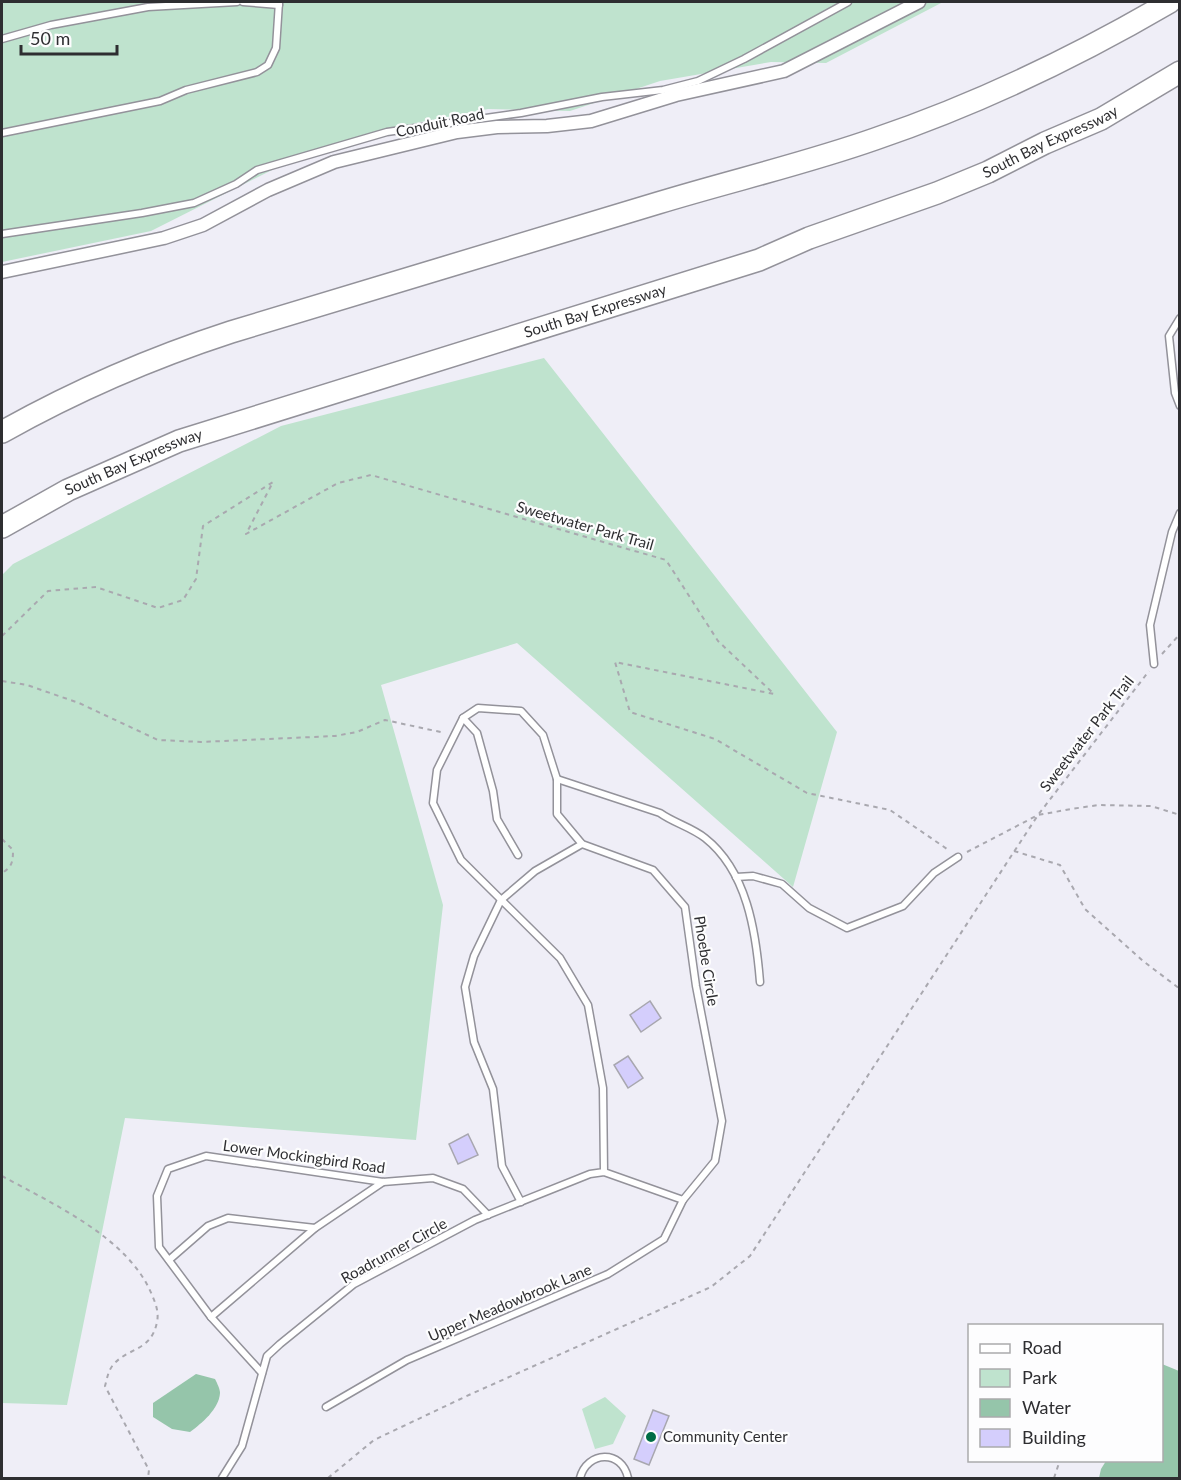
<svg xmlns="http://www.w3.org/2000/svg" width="1181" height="1480" viewBox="0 0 1181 1480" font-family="Lato,sans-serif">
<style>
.green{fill:#bfe3ce}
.water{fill:#95c5aa}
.building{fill:#d4cefc;stroke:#a8a7af;stroke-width:1.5}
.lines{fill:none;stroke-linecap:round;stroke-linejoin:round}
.service-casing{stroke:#93929a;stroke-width:9}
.minor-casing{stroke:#93929a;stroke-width:15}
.motorway-casing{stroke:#93929a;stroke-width:24}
.path{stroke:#a9a8af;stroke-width:2;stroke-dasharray:4.5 4.5;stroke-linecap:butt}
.service{stroke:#fff;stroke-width:6}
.minor{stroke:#fff;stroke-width:12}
.motorway{stroke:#fff;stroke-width:21}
.poi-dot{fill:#006d46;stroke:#fdfdfe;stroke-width:2}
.labels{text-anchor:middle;stroke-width:4.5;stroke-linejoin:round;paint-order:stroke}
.street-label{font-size:15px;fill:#2e2e31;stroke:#fdfdfe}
.poi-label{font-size:15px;fill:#2e2e31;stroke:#fdfdfe;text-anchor:start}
</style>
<rect width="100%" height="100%" fill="#efeef7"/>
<g class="green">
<path d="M 2,2 L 943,2 L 826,63 L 771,62 L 660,81 L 570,111 L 488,109 L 416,123 L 284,164 L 151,231 L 2,262 Z"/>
<path d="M 544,358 L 837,732 L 793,887 L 517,643 L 381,685 L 443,905 L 416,1140 L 125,1118 L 67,1405 L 2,1403 L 2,575 L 13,564 L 281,426 Z"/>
<path d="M 605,1397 L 626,1416 L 613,1444 L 595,1449 L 582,1409 Z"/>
</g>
<g class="water">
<path d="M 1162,1364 L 1179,1371 L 1179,1478 L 1099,1478 L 1101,1469 L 1106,1461 L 1162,1460 Z"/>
<path d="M 196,1374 L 215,1379 C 217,1383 220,1389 220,1393 C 219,1409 202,1423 190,1432 L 172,1429 L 153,1417 L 153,1403 Z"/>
</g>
<g class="building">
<path d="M 650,1001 L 661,1018 L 641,1032 L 630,1015 Z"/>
<path d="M 628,1056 L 643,1078 L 628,1088 L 614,1065 Z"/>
<path d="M 468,1134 L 478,1155 L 458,1164 L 449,1144 Z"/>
<path d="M 653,1410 L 669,1416 L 649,1465 L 634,1459 Z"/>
</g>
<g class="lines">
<defs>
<g id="service">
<path d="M 243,2 L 279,5"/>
<path d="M 2,39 L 51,25 L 148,7 L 237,2"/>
<path d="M 2,133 L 160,101 L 186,90 L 257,72 L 268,65 L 276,48 L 279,2"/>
<path d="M 2,234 L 142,213 L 194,203 L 236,184 L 257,170 L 387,132 L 521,113 L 602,97 L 663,90 L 698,81 L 744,59 L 848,2"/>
<path d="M 1180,318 L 1169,336 L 1175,393 L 1180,406"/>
<path d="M 1154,664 L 1150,625 L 1172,532 L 1180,513"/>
<path d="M 463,718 L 477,733 L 493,791 L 497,819 L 518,855"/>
<path d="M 557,779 L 660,813 C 674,823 691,827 705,838 C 747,871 756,932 760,982"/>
<path d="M 736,877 L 753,876 L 782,884 L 809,908 L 847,928 L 903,906 L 934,873 L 958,857"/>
<path d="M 521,1202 L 502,1166 L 493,1089 L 474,1042 L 465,987 L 474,956 L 501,900 L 535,871 L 582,844"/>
<path d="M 169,1260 L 208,1226 L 228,1218 L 315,1228"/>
<path d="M 211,1317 L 315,1228 L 383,1182"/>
<path d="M 262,1373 L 211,1317 L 159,1247 L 157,1196 L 168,1169 L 206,1156 L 383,1182 L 433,1178 L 463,1189 L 488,1215"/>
<path d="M 326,1407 L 407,1360 L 608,1274 L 664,1239 L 683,1200"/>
<path d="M 222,1478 L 242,1446 L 267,1356 L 280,1344 L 354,1284 L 475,1220 L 590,1174 L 604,1172 L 683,1200 L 715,1161 L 722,1121 L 696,986 L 685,907 L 653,870 L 582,844 L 557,814 L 557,779 L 543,735 L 521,711 L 478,708 L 463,718 L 437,770 L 433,803 L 461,860 L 560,958 L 588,1005 L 603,1088 L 604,1172"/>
<path d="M 580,1478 C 587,1451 622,1449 628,1478"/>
</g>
<path id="minor" d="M 2,272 L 164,238 L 203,225 L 268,190 L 334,162 L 457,132 L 497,127 L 547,126 L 591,121 L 676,95 L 784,71 L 919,2"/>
<g id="motorway">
<path d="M 2,432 C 75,391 151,358 231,332 C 373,289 516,246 658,203 C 730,181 804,164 875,139 C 978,104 1076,57 1170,2"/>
<path id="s1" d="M 2,527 L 68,490 L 179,441 L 759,260 L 809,238 L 937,193 L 988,172 L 1045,143 L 1101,119 L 1180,72"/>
</g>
</defs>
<use href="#service" class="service-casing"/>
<use href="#minor" class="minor-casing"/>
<use href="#motorway" class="motorway-casing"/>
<g class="path">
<path d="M 2,636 L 48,591 L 96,587 L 158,608 L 183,600 L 196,579 L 203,526 L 273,482 L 246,534 L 338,483 L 371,475 L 666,560 L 718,641 L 774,694 L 615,662 L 630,712 L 715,739 L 807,793 L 890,810 L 950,851"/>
<path d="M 1162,654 L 1180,634"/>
<path d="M 2,681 L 27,685 L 79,703 L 158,740 L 201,742 L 335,736 L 357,732 L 385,720 L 445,733"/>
<path d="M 2,839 L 13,850 C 13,862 12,867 2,873"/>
<path d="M 1014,851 L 1060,865 L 1085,909 L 1143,961 L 1180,989"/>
<path d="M 967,852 L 1038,815 L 1071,809 L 1099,805 L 1151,806 L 1180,815"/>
<path d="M 2,1176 C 53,1204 129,1238 152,1295 C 156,1304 159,1313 157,1322 C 151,1352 128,1347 113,1365 C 108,1371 107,1379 105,1386 L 149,1470 L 148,1478"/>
<path d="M 328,1478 L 374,1440 L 471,1394 L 711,1287 L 750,1256 L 1038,815 L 1149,671"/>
<path d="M 1054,1478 L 1060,1460"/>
</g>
<use href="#service" class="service"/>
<use href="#minor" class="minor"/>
<use href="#motorway" class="motorway"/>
</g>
<circle class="poi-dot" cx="651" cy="1437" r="6"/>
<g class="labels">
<g class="street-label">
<text transform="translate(440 123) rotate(-12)" y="5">Conduit Road</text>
<text dy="5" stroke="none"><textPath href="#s1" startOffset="1119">South Bay Expressway</textPath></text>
<text dy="5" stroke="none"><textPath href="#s1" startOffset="633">South Bay Expressway</textPath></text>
<text dy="5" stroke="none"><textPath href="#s1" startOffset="147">South Bay Expressway</textPath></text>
<text transform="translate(585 526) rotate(16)" y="5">Sweetwater Park Trail</text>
<text transform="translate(1087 734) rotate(-52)" y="5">Sweetwater Park Trail</text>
<text transform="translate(706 961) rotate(81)" y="5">Phoebe Circle</text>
<text transform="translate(304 1157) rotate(8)" y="5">Lower Mockingbird Road</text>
<text transform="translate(394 1251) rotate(-29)" y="5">Roadrunner Circle</text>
<text transform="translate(510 1303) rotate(-23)" y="5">Upper Meadowbrook Lane</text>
</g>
<g class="poi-label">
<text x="663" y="1442">Community Center</text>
</g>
</g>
<rect width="1181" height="1480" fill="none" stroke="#2e2e31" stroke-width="6"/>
<rect x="968" y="1324" width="195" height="138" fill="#fdfdfe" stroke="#aaaaac" stroke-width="1.5"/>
<rect x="980" y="1344" width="30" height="9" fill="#ffffff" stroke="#aaaaac" stroke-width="1.5"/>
<text x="1022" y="1354" font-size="18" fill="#2e2e31">Road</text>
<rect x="980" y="1369" width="30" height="18" fill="#bfe3ce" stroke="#aaaaac" stroke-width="1.5"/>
<text x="1022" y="1384" font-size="18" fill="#2e2e31">Park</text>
<rect x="980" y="1399" width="30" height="18" fill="#95c5aa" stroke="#aaaaac" stroke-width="1.5"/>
<text x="1022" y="1414" font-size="18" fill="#2e2e31">Water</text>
<rect x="980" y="1429" width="30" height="18" fill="#d4cefc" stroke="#aaaaac" stroke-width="1.5"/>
<text x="1022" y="1444" font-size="18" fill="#2e2e31">Building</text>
<path d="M21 45v9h96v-9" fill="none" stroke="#2e2e31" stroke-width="3"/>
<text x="30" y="45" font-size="18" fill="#2e2e31" stroke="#fdfdfe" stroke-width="4.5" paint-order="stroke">50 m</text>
</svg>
